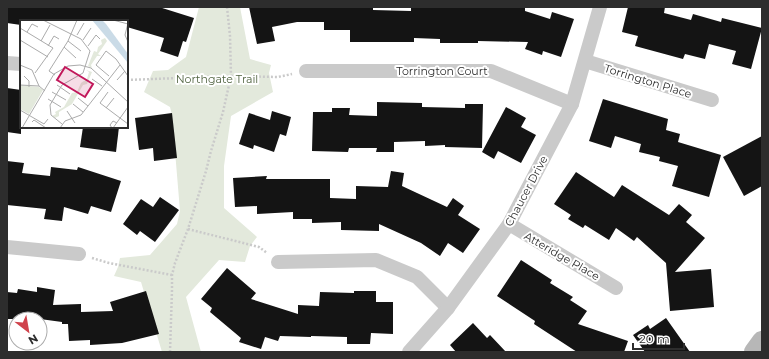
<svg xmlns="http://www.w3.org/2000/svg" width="769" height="359" viewBox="0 0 769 359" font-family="Montserrat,sans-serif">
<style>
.green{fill:#e3e9dc}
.building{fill:#141414}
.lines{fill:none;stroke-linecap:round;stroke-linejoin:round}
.path{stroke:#cacaca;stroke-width:2.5;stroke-dasharray:2 2;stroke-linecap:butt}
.street{stroke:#cacaca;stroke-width:14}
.secondary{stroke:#b7b7b7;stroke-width:20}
.labels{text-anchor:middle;stroke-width:4;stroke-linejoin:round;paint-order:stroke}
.street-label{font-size:11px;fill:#2d2d2d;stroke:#fff}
.park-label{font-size:11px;fill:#506340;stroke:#fff}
.inset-road{fill:none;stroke:#ababab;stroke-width:1}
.view{fill:#c2185b;fill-opacity:0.15;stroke:#c2185b;stroke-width:2}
.inset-edge{fill:none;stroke:#2d2d2d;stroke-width:2}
</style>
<rect width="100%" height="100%" fill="#fff"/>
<path class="green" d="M 199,7 L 240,7 L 250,59 L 271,65 L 269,73 L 273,92 L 231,116 L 224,166 L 224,208 L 257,237 L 250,246 L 245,262 L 219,260 L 186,297 L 201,352 L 162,352 L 141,282 L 114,276 L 118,267 L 120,258 L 150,255 L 177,224 L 180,211 L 172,115 L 170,107 L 144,92 L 153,71 L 168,70 L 186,57 Z"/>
<g class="building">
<path d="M 7,7 L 159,7 L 194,18 L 186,42 L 183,41 L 178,57 L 160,51 L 164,38 L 127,27 L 127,21 L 21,21 L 21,25 L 7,23 Z"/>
<path d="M 249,7 L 373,7 L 373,10 L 411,11 L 411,7 L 525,7 L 525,11 L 550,19 L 552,12 L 574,19 L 561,57 L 543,51 L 542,55 L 525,49 L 528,42 L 478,41 L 478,43 L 440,43 L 440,39 L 414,38 L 414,42 L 350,42 L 350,30 L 324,30 L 324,22 L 297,22 L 272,27 L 275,41 L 257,44 Z"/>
<path d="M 628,7 L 665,7 L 664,13 L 691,20 L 693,14 L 721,22 L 722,18 L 762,28 L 751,69 L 732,64 L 736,51 L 709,44 L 705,59 L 685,54 L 683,59 L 635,46 L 638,36 L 622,32 Z"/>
<path d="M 7,88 L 21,90 L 21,134 L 7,132 Z"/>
<path d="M 603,99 L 668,119 L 666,130 L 680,134 L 678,142 L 721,155 L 709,197 L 672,186 L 678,166 L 659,161 L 660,157 L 639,152 L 641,144 L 615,136 L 611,148 L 589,141 Z"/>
<path d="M 377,102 L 422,103 L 422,107 L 465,108 L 465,104 L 483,104 L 482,148 L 445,147 L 445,145 L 425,146 L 425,141 L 394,142 L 394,152 L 376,152 L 377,148 L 349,148 L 348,152 L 312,151 L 313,112 L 332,112 L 332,108 L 350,108 L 349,115 L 377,116 Z"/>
<path d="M 506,107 L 526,118 L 521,127 L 536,135 L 521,163 L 498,151 L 494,159 L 482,152 Z"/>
<path d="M 272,111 L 291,117 L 286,136 L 280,134 L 274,152 L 254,145 L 253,149 L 239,144 L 249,113 L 270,120 Z"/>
<path d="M 172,113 L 177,158 L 154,161 L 153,148 L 139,150 L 135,118 Z"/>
<path d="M 83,127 L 119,127 L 116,152 L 80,147 Z"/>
<path d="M 762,136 L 762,186 L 744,196 L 723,157 Z"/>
<path d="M 7,161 L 24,163 L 22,173 L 50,176 L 51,167 L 77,170 L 78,167 L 121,181 L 111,212 L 91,206 L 88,214 L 64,207 L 62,221 L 44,219 L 46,209 L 7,205 Z"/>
<path d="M 391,171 L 404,173 L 402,186 L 447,207 L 453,198 L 464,206 L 458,215 L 480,229 L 463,253 L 448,243 L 440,256 L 421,243 L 379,224 L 379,231 L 341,230 L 341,222 L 312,223 L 312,219 L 293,219 L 293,212 L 257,214 L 257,206 L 235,207 L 233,178 L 267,176 L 266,179 L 330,179 L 330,198 L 356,199 L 356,186 L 388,187 Z"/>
<path d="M 576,172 L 614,197 L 622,185 L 669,215 L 679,204 L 692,215 L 686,222 L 705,238 L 675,272 L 711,269 L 714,307 L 670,311 L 666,263 L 637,237 L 634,241 L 616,228 L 609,240 L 585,225 L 583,228 L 568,219 L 571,215 L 554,204 Z"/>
<path d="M 160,197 L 179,210 L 155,242 L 140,231 L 137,235 L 123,224 L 141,199 L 153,207 Z"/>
<path d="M 521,260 L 552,280 L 550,283 L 573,297 L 570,300 L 587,311 L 578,324 L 628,341 L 624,352 L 577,352 L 534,324 L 535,321 L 497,296 Z"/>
<path d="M 227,268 L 256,293 L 251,299 L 298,314 L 298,305 L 319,306 L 320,292 L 354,293 L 354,291 L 376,291 L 376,302 L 393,302 L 393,334 L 371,333 L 370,344 L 347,344 L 347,337 L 311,336 L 311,337 L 280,336 L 278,341 L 265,337 L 261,349 L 239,342 L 241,338 L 210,312 L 212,308 L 201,299 Z"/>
<path d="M 37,287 L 55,290 L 53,305 L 81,304 L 81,312 L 113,311 L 110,302 L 146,291 L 159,334 L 122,343 L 90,345 L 90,340 L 69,341 L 68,324 L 62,324 L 62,322 L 40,319 L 7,319 L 7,292 L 17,293 L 18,289 L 37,292 Z"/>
<path d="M 666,318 L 690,352 L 645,352 L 633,335 L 648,325 L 650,329 Z"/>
<path d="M 473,323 L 487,338 L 490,335 L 506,352 L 456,352 L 450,345 Z"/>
</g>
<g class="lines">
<g class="path">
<path d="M 127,80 L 231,76 L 278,77 L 292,74"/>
<path d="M 188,229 L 259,247 L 267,253"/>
<path d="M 92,258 L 109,263 L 172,275"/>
<path d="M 170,352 L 172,290 L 172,275 L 175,263 L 188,229 L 206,171 L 211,151 L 223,112 L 231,76 L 230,36 L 227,7"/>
</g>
<g class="street">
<path d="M 585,61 L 712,100"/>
<path d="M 7,63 L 21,64"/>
<path d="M 306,71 L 491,71 L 572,104"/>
<path d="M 509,224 L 616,288"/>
<path d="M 7,247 L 79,254"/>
<path d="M 278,262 L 376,260 L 417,277 L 448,308"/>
<path d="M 409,352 L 448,308 L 509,224 L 572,104 L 600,7"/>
</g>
<path class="secondary" d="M 754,352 L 762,341"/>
</g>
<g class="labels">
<g class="street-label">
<text x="442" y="75">Torrington Court</text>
<text transform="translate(648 81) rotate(17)" y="4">Torrington Place</text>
<text transform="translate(526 191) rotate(-62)" y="4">Chaucer Drive</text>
<text transform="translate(562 256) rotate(30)" y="4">Atteridge Place</text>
</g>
<g class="park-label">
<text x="217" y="83">Northgate Trail</text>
</g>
</g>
<g transform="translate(20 20)">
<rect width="108" height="108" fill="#fff"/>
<path d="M 85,18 L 87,21 L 78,34 L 81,36 L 77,36 L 71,45 L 72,48 L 68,46 L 74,31 L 77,32 L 78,27 L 82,24 L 81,20 ZM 66,50 L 72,52 L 67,64 L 63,65 L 52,84 L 39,92 L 39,96 L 35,98 L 32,96 L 36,94 L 35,92 L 44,87 L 52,73 L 57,72 L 61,63 L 67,59 L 69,52 ZM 0,65 L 19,67 L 23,70 L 9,94 L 0,89 Z" fill="#e3e9dc"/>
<path d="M 72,0 L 82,0 L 86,4 L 108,34 L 108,43 Z" fill="#cadbe7"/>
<path class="inset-road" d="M 23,0 L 61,19 L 70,31 L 63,53 L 42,65 L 30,85 L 31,95 L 42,104M 93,0 L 108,4M 108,3 L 105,15 L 108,22M 0,8 L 33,28 L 15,53M 7,12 L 12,4 L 18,7M 57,15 L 64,3M 0,20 L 28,37M 63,20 L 71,8M 21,21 L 30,5M 48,21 L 61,31M 28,26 L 34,16 L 39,19M 68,26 L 76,15 L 80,19M 44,27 L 56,38M 86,31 L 76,45 L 89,56M 86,31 L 96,39 L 108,56M 0,45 L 12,50 L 19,66 L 25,71M 35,55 L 29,51 L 48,21 L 57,0M 4,56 L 9,61 L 9,67M 72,59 L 82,66M 97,60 L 105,51M 0,65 L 19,66M 37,65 L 50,74M 32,72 L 46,80M 88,72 L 80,83 L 108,104M 58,78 L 68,86M 28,79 L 41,87M 53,84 L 63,92M 86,88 L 94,78M 0,90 L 24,104 L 28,99M 47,91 L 55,103M 12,102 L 14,100 L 26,108M 2,108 L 34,54 L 48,46 L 60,45 L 71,48 L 108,82M 40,108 L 45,101 L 61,95 L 100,45M 92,108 L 90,105 L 93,101 L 97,103M 93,108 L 108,87"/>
<path class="view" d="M 45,47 L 73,64 L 65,77 L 37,60 Z"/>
<rect width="108" height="108" class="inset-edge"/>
</g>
<rect width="769" height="359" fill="none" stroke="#2d2d2d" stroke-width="16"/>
<g transform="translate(28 331) rotate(149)"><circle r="19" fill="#ffffff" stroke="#ababab"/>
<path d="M0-3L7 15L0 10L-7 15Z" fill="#d0434c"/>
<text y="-6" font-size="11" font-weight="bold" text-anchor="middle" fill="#2d2d2d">N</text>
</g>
<path d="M633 343v6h51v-6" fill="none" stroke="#2d2d2d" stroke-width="2"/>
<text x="639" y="343" font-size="12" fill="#2d2d2d" stroke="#ffffff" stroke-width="3" paint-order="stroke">20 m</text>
</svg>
